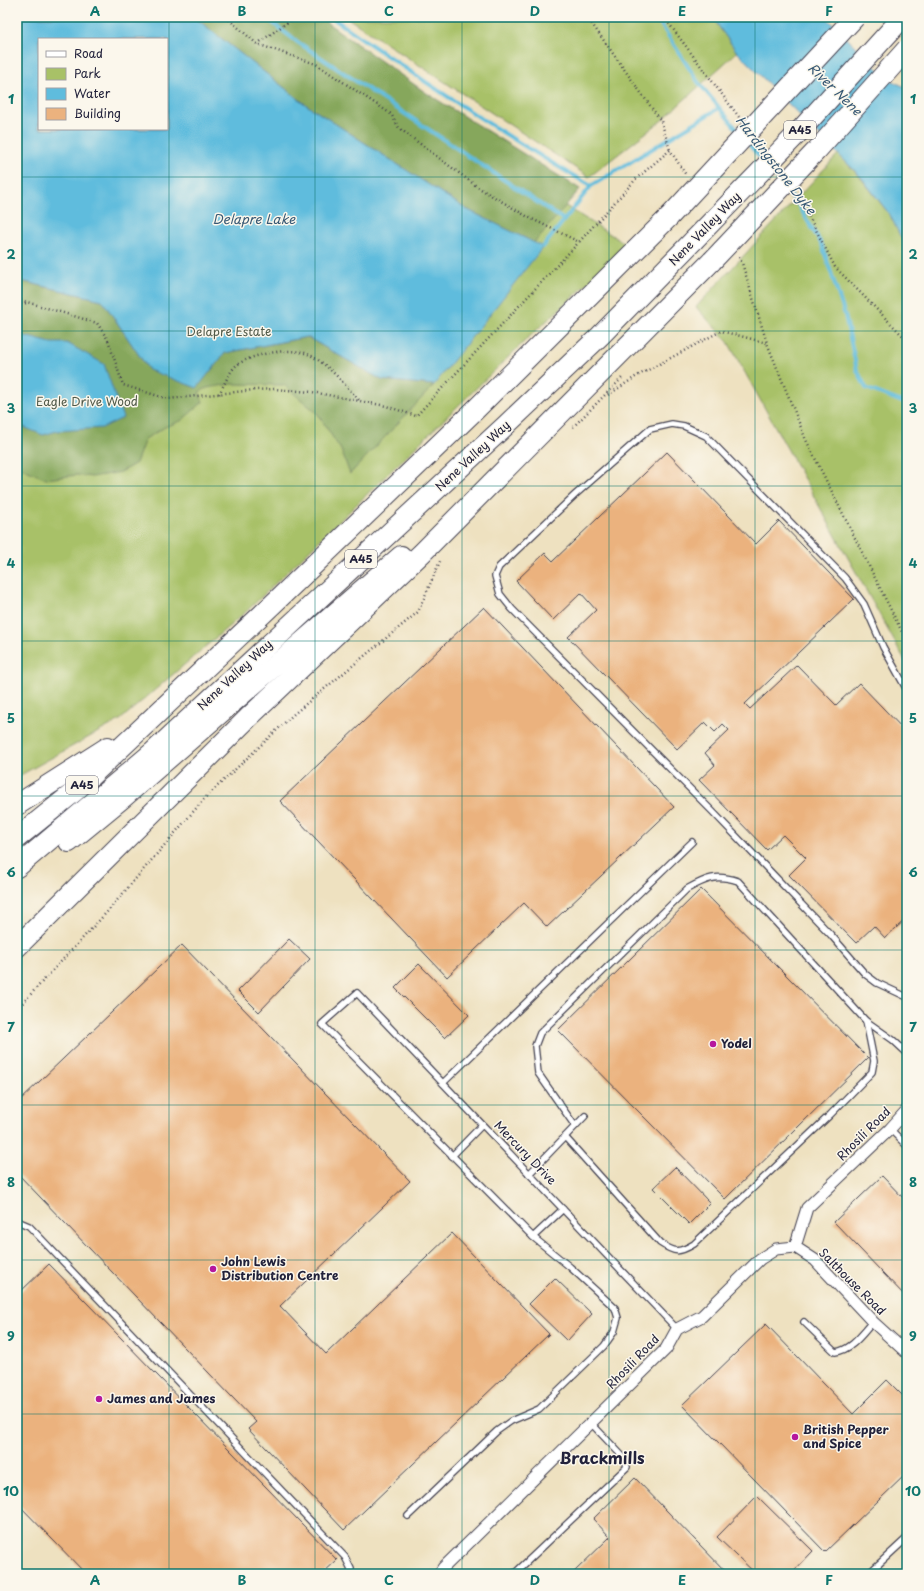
<svg xmlns="http://www.w3.org/2000/svg" width="924" height="1591" viewBox="0 0 924 1591" font-family="'Playpen Sans',sans-serif">
<style>
.green{fill:#a8c167;stroke:#657251;fill-rule:evenodd}
.forest{fill:#86a75c;stroke:#54644c}
.water{fill:#5fbcdd;stroke:#406f8c;fill-rule:evenodd}
.lines{fill:none;stroke-linecap:round;stroke-linejoin:round}
.stream{stroke:#5fbcdd;stroke-width:4}
.building{fill:#ebb27e}
.lane-casing{stroke:#413f4f;stroke-width:8}
.street-casing{stroke:#413f4f;stroke-width:13}
.highway-casing{stroke:#413f4f;stroke-width:22}
.path{stroke:#413f4f;stroke-width:2.5;stroke-dasharray:1 3;stroke-linecap:butt}
.lane{stroke:#fff;stroke-width:5.5}
.street{stroke:#fff;stroke-width:11}
.highway{stroke:#fff;stroke-width:20}
.highway-bridge-casing{stroke:#413f4f;stroke-width:22;stroke-linecap:butt}
.highway-bridge{stroke:#fff;stroke-width:20}
.grid{fill:none;stroke:#0f766e;stroke-width:1;stroke-opacity:0.55}
.poi-dot{fill:#b5179e;stroke:#fbf7ec;stroke-width:1.5}
.labels{text-anchor:middle;stroke-width:3;stroke-linejoin:round;paint-order:stroke}
.shield{fill:#fbf7ec;stroke:#636270;stroke-width:1}
.shield-label{font-size:11px;font-weight:bold;fill:#22223b}
.street-label{font-size:12px;fill:#22223b;stroke:#fbf7ec}
.park-label{font-size:12px;fill:#515a4a;stroke:#fbf7ec}
.poi-label{font-size:12px;font-weight:bold;fill:#22223b;stroke:#fbf7ec;text-anchor:start}
.water-label{font-size:13px;font-style:italic;fill:#375874;stroke:#fbf7ec}
.district-label{font-size:16px;font-weight:bold;fill:#22223b;stroke:#fbf7ec}
.neatline{fill:none;stroke:#0f766e;stroke-width:1.5}
.grid-label{font-size:13px;text-anchor:middle;font-weight:bold;fill:#0f766e}
</style>
<rect width="100%" height="100%" fill="#fbf7ec"/>
<filter id="ink" filterUnits="userSpaceOnUse"><feTurbulence type="fractalNoise" baseFrequency=".025" numOctaves="2"/><feDisplacementMap in="SourceGraphic" scale="8" xChannelSelector="R" yChannelSelector="G"/><feConvolveMatrix kernelMatrix="1 2 1 2 8 2 1 2 1" color-interpolation-filters="sRGB"/></filter>
<filter id="wash" filterUnits="userSpaceOnUse"><feTurbulence type="fractalNoise" baseFrequency=".012" numOctaves="4" result="noise"/><feDisplacementMap in="SourceGraphic" scale="16" xChannelSelector="R" yChannelSelector="G"/><feGaussianBlur stdDeviation="0.9" result="paint"/><feColorMatrix in="noise" values="0 0 0 0 0 0 0 0 0 0 0 0 0 0 0 0 0 1.4 0 .05"/><feComposite in="paint" operator="in"/></filter>
<g filter="url(#wash)">
<rect width="100%" height="100%" fill="#eee1c0"/>
<g class="green">
<path d="M 17,17 L 266,17 L 629,246 L 529,337 L 248,610 L 120,720 L 17,777 ZM 39,39 L 167,39 L 167,129 L 39,129 Z"/>
<path d="M 346,17 L 712,17 L 737,52 L 661,121 L 589,177 Z"/>
<path d="M 838,154 L 860,177 L 890,215 L 907,250 L 907,664 L 728,342 L 696,307 Z"/>
</g>
<g class="forest">
<path d="M 194,17 L 319,17 L 425,92 L 580,189 L 534,243 L 466,209 L 305,104 Z"/>
<path d="M 17,280 L 102,300 L 149,370 L 225,353 L 307,337 L 382,380 L 434,385 L 350,474 L 341,450 L 317,413 L 284,385 L 231,384 L 207,388 L 199,392 L 203,402 L 181,421 L 165,427 L 145,439 L 136,463 L 121,472 L 92,477 L 77,475 L 46,479 L 17,466 Z"/>
</g>
<g class="water">
<path d="M 17,17 L 194,17 L 305,104 L 466,209 L 543,247 L 434,385 L 382,380 L 307,337 L 225,353 L 197,388 L 149,370 L 102,300 L 17,280 ZM 39,39 L 167,39 L 167,129 L 39,129 Z"/>
<path d="M 712,17 L 826,17 L 886,78 L 907,88 L 907,250 L 890,215 L 861,177 L 737,52 Z"/>
<path d="M 17,334 L 51,343 L 67,343 L 104,364 L 123,418 L 102,428 L 57,431 L 43,435 L 21,426 L 17,422 Z"/>
</g>
<g class="lines">
<g class="stream">
<path d="M 265,17 L 296,41 L 564,220"/>
<path d="M 331,17 C 416,76 501,134 591,186"/>
<path d="M 656,17 L 698,82 L 740,133"/>
<path d="M 747,142 L 763,161"/>
<path d="M 770,170 L 779,181"/>
<path d="M 786,190 L 797,203 L 822,245 L 845,315 L 857,370 L 866,388 L 907,404"/>
<path d="M 543,247 L 591,186 L 719,108"/>
</g>
</g>
<g id="blocks">
<g class="building">
<path d="M 667,452 L 756,544 L 779,521 L 854,599 L 745,704 L 750,709 L 797,665 L 836,705 L 859,683 L 907,733 L 907,918 L 885,938 L 874,926 L 856,943 L 789,875 L 806,858 L 783,835 L 767,850 L 699,780 L 715,765 L 705,753 L 729,730 L 723,724 L 715,732 L 705,722 L 677,749 L 568,637 L 596,610 L 581,593 L 553,620 L 516,581 L 545,553 L 553,561 Z"/>
<path d="M 484,607 L 674,807 L 547,927 L 524,903 L 447,977 L 280,801 Z"/>
<path d="M 701,889 L 868,1058 L 725,1199 L 558,1030 Z"/>
<path d="M 289,939 L 310,959 L 259,1012 L 238,991 Z"/>
<path d="M 182,945 L 410,1181 L 280,1306 L 326,1354 L 452,1233 L 549,1334 L 344,1530 L 248,1429 L 256,1422 L 17,1173 L 17,1103 Z"/>
<path d="M 419,964 L 469,1015 L 445,1038 L 395,988 Z"/>
<path d="M 675,1167 L 710,1203 L 689,1224 L 653,1188 Z"/>
<path d="M 882,1176 L 907,1202 L 907,1298 L 834,1222 Z"/>
<path d="M 49,1264 L 337,1560 L 322,1574 L 86,1574 L 17,1503 L 17,1295 Z"/>
<path d="M 555,1278 L 592,1314 L 567,1341 L 529,1304 Z"/>
<path d="M 766,1324 L 853,1414 L 887,1380 L 907,1400 L 907,1473 L 825,1552 L 682,1405 Z"/>
<path d="M 635,1478 L 728,1574 L 572,1574 L 610,1537 L 593,1519 Z"/>
<path d="M 757,1496 L 813,1551 L 791,1574 L 756,1574 L 717,1537 Z"/>
</g>
</g>
</g>
<g filter="url(#ink)">
<use href="#blocks" fill-opacity="0" stroke="#413f4f" stroke-width="1"/>
<g class="lines">
<defs>
<g id="lane">
<path d="M 907,690 L 883,647 L 864,604 L 845,578 L 706,436 L 684,426 L 672,424 L 650,429 L 576,494 L 499,567 L 495,576 L 500,594 L 512,609 L 712,811 L 831,935 L 865,974 L 877,983 L 907,997"/>
<path d="M 866,1021 L 893,1040 L 907,1053"/>
<path d="M 443,1083 L 692,842"/>
<path d="M 890,1129 L 907,1146"/>
<path d="M 565,1137 L 660,1243 C 675,1253 679,1253 694,1244 L 830,1115 L 872,1072 L 874,1061 L 866,1021 L 738,881 C 716,874 707,878 687,889 L 540,1033 L 535,1046 L 538,1073 L 575,1126"/>
<path d="M 452,1156 L 482,1125"/>
<path d="M 529,1174 L 585,1116"/>
<path d="M 563,1209 L 533,1237 L 322,1024 L 357,993 L 677,1329"/>
<path d="M 17,1221 L 29,1226 L 345,1557 L 351,1569 L 350,1574"/>
<path d="M 804,1322 L 835,1352 C 852,1350 862,1334 873,1322"/>
<path d="M 408,1516 L 497,1431 L 511,1421 L 539,1409 L 604,1346 L 614,1332 L 618,1318 L 615,1308 L 570,1267 L 533,1237"/>
<path d="M 514,1574 L 627,1467 L 625,1459 L 591,1423"/>
<path d="M 868,1574 L 907,1538"/>
</g>
<g id="street">
<path d="M 795,1247 L 815,1260 L 873,1322 L 907,1353"/>
<path d="M 439,1574 L 443,1568 L 666,1349 L 677,1329 L 702,1316 L 760,1259 L 776,1249 L 795,1247 L 807,1208 L 890,1129 L 907,1110"/>
</g>
<g id="highway">
<path d="M 17,805 L 108,747"/>
<path d="M 17,838 L 74,792 L 272,605 L 473,412 L 670,216"/>
<path d="M 69,842 L 125,796 L 401,556"/>
<path d="M 17,867 L 152,753 L 504,427 L 600,336 L 694,240"/>
<path d="M 17,947 L 248,718 L 422,553 L 712,261"/>
</g>
</defs>
<use href="#lane" class="lane-casing"/>
<use href="#street" class="street-casing"/>
<use href="#highway" class="highway-casing"/>
<g class="path">
<path d="M 226,17 L 257,44 L 316,64 L 391,114 L 399,128 L 479,188 L 528,217 L 579,242 L 636,179 L 670,150 L 686,175"/>
<path d="M 587,17 L 661,121 L 670,150"/>
<path d="M 664,17 L 739,117"/>
<path d="M 257,44 L 295,17"/>
<path d="M 798,195 L 835,267 L 907,340"/>
<path d="M 739,257 L 742,263 L 767,343 L 806,440 L 907,642"/>
<path d="M 17,299 L 97,323 L 108,340 L 123,385 L 168,399 L 255,390 L 274,389 L 312,392 L 386,406 L 416,416 L 579,242"/>
<path d="M 17,304 L 28,303"/>
<path d="M 219,394 C 224,386 229,371 237,365 C 251,354 293,346 310,355 C 329,365 344,384 359,400"/>
<path d="M 608,395 L 637,376 L 721,331 L 767,343"/>
<path d="M 573,427 L 623,377"/>
<path d="M 17,1009 L 107,912 L 205,798 L 295,713 L 418,612 L 441,559"/>
</g>
<use href="#lane" class="lane"/>
<use href="#street" class="street"/>
<use href="#highway" class="highway"/>
<defs>
<g id="highway-bridge">
<path d="M 670,216 L 855,17"/>
<path d="M 694,240 L 797,134 L 903,17"/>
<path d="M 712,261 L 817,150 L 907,49"/>
</g>
</defs>
<use href="#highway-bridge" class="highway-bridge-casing"/>
<use href="#highway-bridge" class="highway-bridge"/>
</g>
</g>
<path class="grid" d="M 169,17 L 169,1574M 315,17 L 315,1574M 462,17 L 462,1574M 609,17 L 609,1574M 755,17 L 755,1574M 17,177 L 907,177M 17,331 L 907,331M 17,486 L 907,486M 17,641 L 907,641M 17,796 L 907,796M 17,950 L 907,950M 17,1105 L 907,1105M 17,1260 L 907,1260M 17,1414 L 907,1414"/>
<g class="poi-dot">
<circle cx="713" cy="1044" r="4"/>
<circle cx="213" cy="1269" r="4"/>
<circle cx="99" cy="1399" r="4"/>
<circle cx="795" cy="1437" r="4"/>
</g>
<g class="labels">
<g class="shield">
<rect x="784" y="121" width="32" height="18" rx="3"/>
<rect x="345" y="550" width="32" height="18" rx="3"/>
<rect x="66" y="776" width="32" height="18" rx="3"/>
</g>
<g class="shield-label">
<text x="800" y="134">A45</text>
<text x="361" y="563">A45</text>
<text x="82" y="789">A45</text>
</g>
<g class="street-label">
<text transform="translate(705 229) rotate(-46)" y="4">Nene Valley Way</text>
<text transform="translate(473 456) rotate(-43)" y="4">Nene Valley Way</text>
<text transform="translate(235 675) rotate(-43)" y="4">Nene Valley Way</text>
<text transform="translate(864 1134) rotate(-45)" y="4">Rhosili Road</text>
<text transform="translate(525 1153) rotate(46)" y="4">Mercury Drive</text>
<text transform="translate(852 1282) rotate(45)" y="4">Salthouse Road</text>
<text transform="translate(633 1362) rotate(-46)" y="4">Rhosili Road</text>
</g>
<g class="park-label">
<text x="229" y="336">Delapre Estate</text>
<text x="87" y="406">Eagle Drive Wood</text>
</g>
<g class="poi-label">
<text x="721" y="1048">Yodel</text>
<text x="221" y="1266">John Lewis<tspan x="221" dy="14">Distribution Centre</tspan></text>
<text x="107" y="1403">James and James</text>
<text x="803" y="1434">British Pepper<tspan x="803" dy="14">and Spice</tspan></text>
</g>
<g class="water-label">
<text transform="translate(835 89) rotate(44)" y="5">River Nene</text>
<text transform="translate(776 165) rotate(52)" y="5">Hardingstone Dyke</text>
<text x="254" y="224">Delapre Lake</text>
</g>
<g class="district-label">
<text x="602" y="1464">Brackmills</text>
</g>
</g>
<rect width="924" height="1591" fill="none" stroke="#fbf7ec" stroke-width="44"/>
<rect x="38" y="38" width="130" height="92" fill="#fbf7ec" stroke="#a4a2a5"/>
<rect x="46" y="51" width="20" height="6" fill="#ffffff" stroke="#a4a2a5"/>
<text x="74" y="58" font-size="12" fill="#22223b">Road</text>
<rect x="46" y="68" width="20" height="12" fill="#a8c167" stroke="#a4a2a5"/>
<text x="74" y="78" font-size="12" fill="#22223b">Park</text>
<rect x="46" y="88" width="20" height="12" fill="#5fbcdd" stroke="#a4a2a5"/>
<text x="74" y="98" font-size="12" fill="#22223b">Water</text>
<rect x="46" y="108" width="20" height="12" fill="#ebb27e" stroke="#a4a2a5"/>
<text x="74" y="118" font-size="12" fill="#22223b">Building</text>
<rect x="22" y="22" width="880" height="1547" class="neatline"/>
<g class="grid-label">
<text x="95" y="16">A</text>
<text x="242" y="16">B</text>
<text x="389" y="16">C</text>
<text x="535" y="16">D</text>
<text x="682" y="16">E</text>
<text x="829" y="16">F</text>
<text x="11" y="104">1</text>
<text x="913" y="104">1</text>
<text x="11" y="259">2</text>
<text x="913" y="259">2</text>
<text x="11" y="413">3</text>
<text x="913" y="413">3</text>
<text x="11" y="568">4</text>
<text x="913" y="568">4</text>
<text x="11" y="723">5</text>
<text x="913" y="723">5</text>
<text x="11" y="877">6</text>
<text x="913" y="877">6</text>
<text x="11" y="1032">7</text>
<text x="913" y="1032">7</text>
<text x="11" y="1187">8</text>
<text x="913" y="1187">8</text>
<text x="11" y="1341">9</text>
<text x="913" y="1341">9</text>
<text x="11" y="1496">10</text>
<text x="913" y="1496">10</text>
<text x="95" y="1585">A</text>
<text x="242" y="1585">B</text>
<text x="389" y="1585">C</text>
<text x="535" y="1585">D</text>
<text x="682" y="1585">E</text>
<text x="829" y="1585">F</text>
</g>
</svg>
